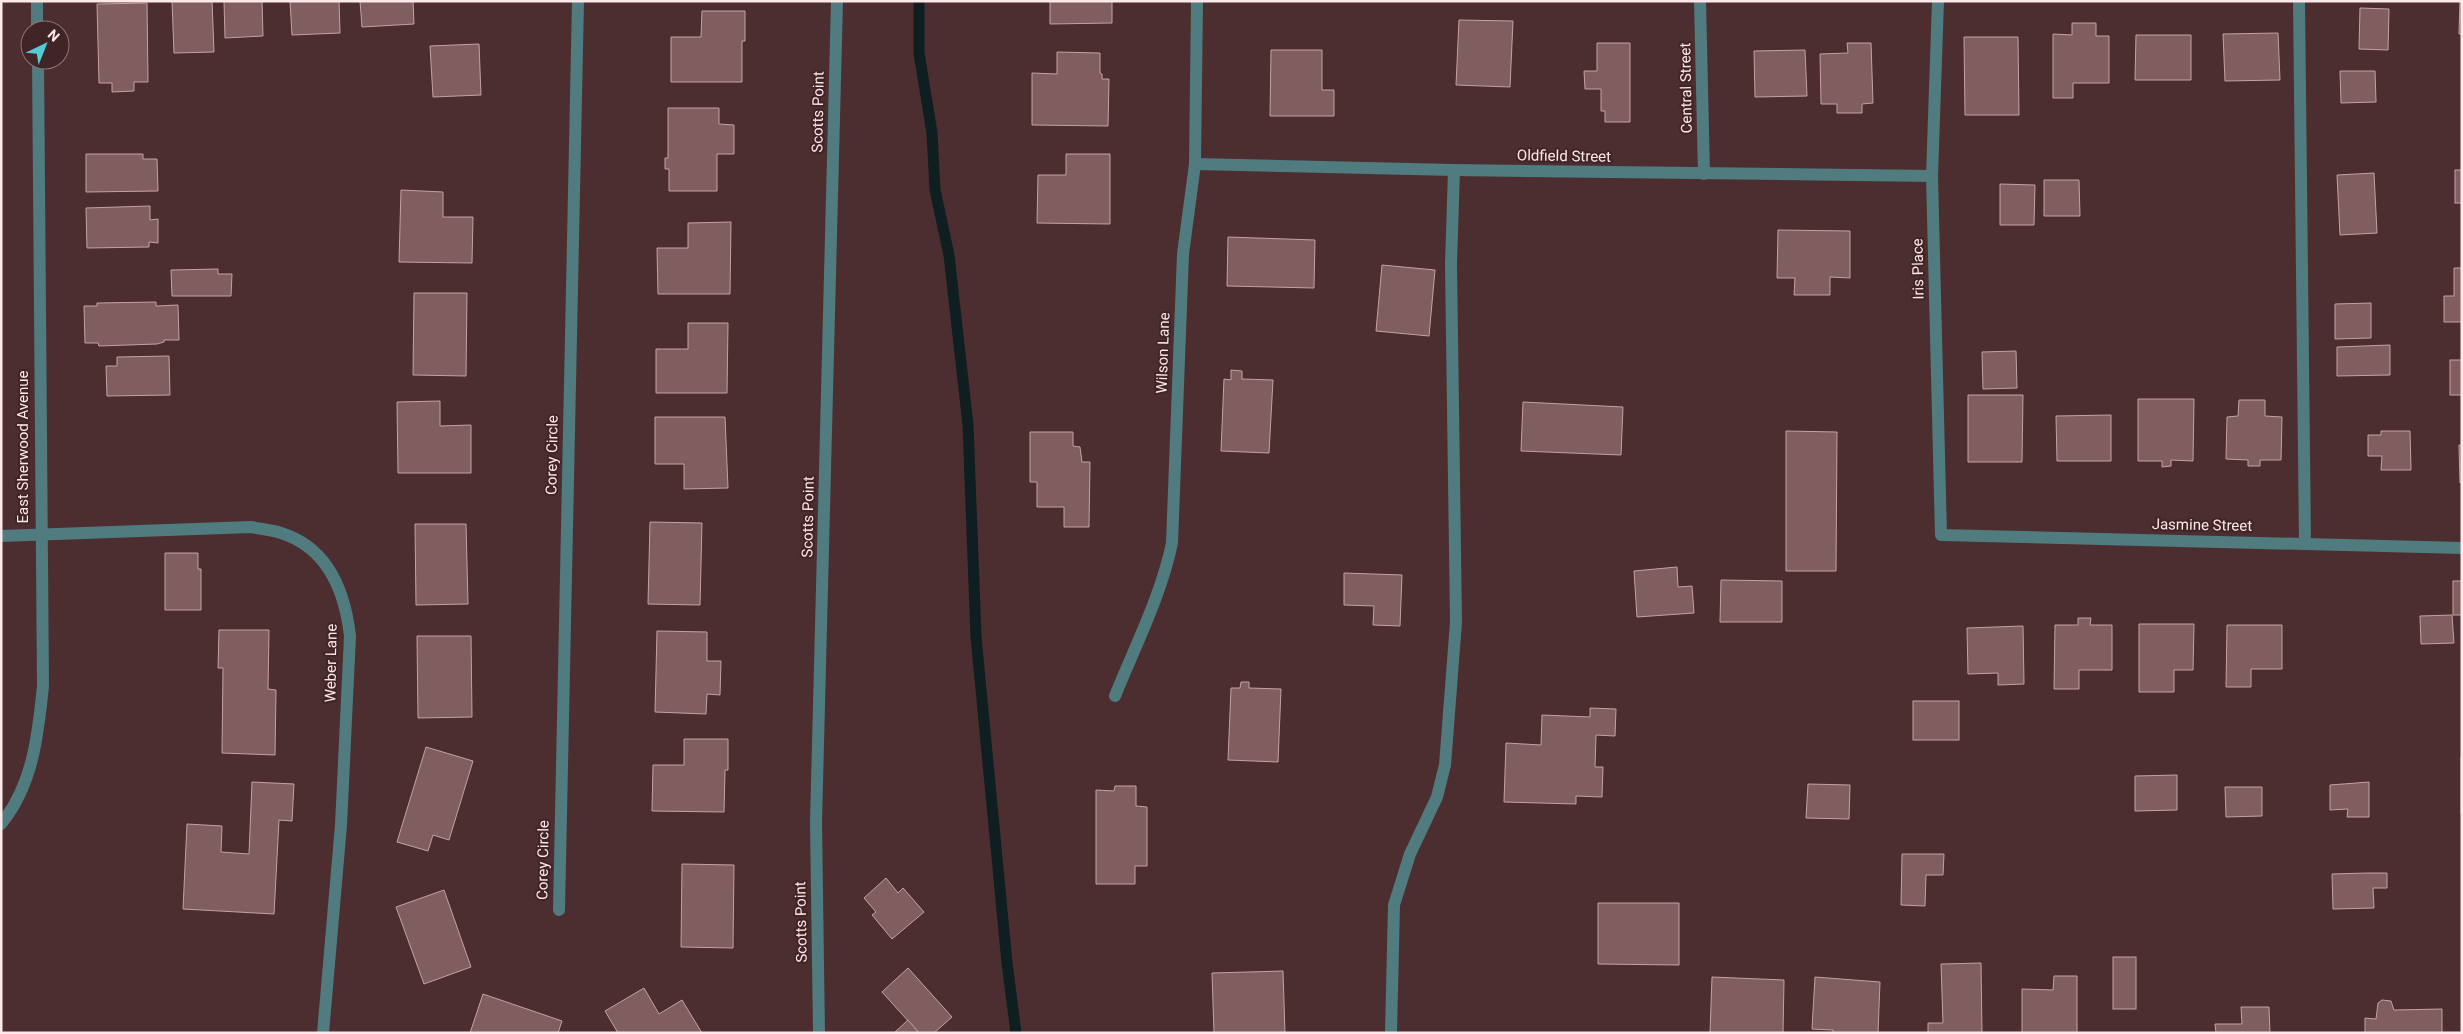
<svg xmlns="http://www.w3.org/2000/svg" width="2463" height="1034" viewBox="0 0 2463 1034" font-family="Roboto,sans-serif">
<style>
.lines{fill:none;stroke-linecap:round;stroke-linejoin:round}
.stream{stroke:#0f1e20;stroke-width:11}
.building{fill:#805e60;stroke:#c7a1a2}
.minor{stroke:#507b7f;stroke-width:12}
.labels{text-anchor:middle;stroke-width:4;stroke-linejoin:round;paint-order:stroke}
.street-label{font-size:15px;fill:#fee9ea;stroke:#412426}
</style>
<rect width="100%" height="100%" fill="#4c2e30"/>
<g class="lines">
<path class="stream" d="M 919,1 L 919,53 L 932,133 L 935,190 L 949,255 L 968,425 L 976,637 L 1007,963 L 1016,1033"/>
</g>
<g class="building">
<path d="M 172,1 L 212,1 L 214,52 L 174,53 Z"/>
<path d="M 224,1 L 262,1 L 263,36 L 225,38 Z"/>
<path d="M 290,1 L 339,1 L 340,33 L 292,35 Z"/>
<path d="M 360,1 L 413,1 L 414,24 L 362,27 Z"/>
<path d="M 1050,1 L 1112,1 L 1112,23 L 1050,24 Z"/>
<path d="M 2460,1 L 2462,1 L 2462,34 L 2459,34 Z"/>
<path d="M 147,3 L 148,82 L 134,82 L 134,91 L 112,92 L 112,83 L 99,83 L 97,4 Z"/>
<path d="M 2360,8 L 2389,9 L 2388,50 L 2359,49 Z"/>
<path d="M 702,11 L 745,11 L 745,41 L 742,41 L 742,82 L 671,82 L 671,37 L 701,37 Z"/>
<path d="M 1459,20 L 1513,21 L 1510,87 L 1456,85 Z"/>
<path d="M 2072,23 L 2096,23 L 2096,36 L 2109,36 L 2109,83 L 2073,83 L 2073,98 L 2053,98 L 2053,34 L 2072,35 Z"/>
<path d="M 2278,33 L 2280,80 L 2225,81 L 2223,34 Z"/>
<path d="M 2136,35 L 2191,35 L 2191,80 L 2135,80 Z"/>
<path d="M 1964,37 L 2018,37 L 2019,115 L 1965,115 Z"/>
<path d="M 1597,43 L 1630,43 L 1630,122 L 1605,122 L 1605,111 L 1601,111 L 1601,89 L 1585,89 L 1584,71 L 1597,71 Z"/>
<path d="M 1847,43 L 1871,43 L 1873,103 L 1862,104 L 1862,113 L 1837,113 L 1837,104 L 1821,104 L 1820,54 L 1848,53 Z"/>
<path d="M 479,44 L 481,95 L 433,97 L 430,46 Z"/>
<path d="M 1271,50 L 1322,50 L 1322,90 L 1334,90 L 1334,116 L 1270,116 Z"/>
<path d="M 1805,50 L 1807,96 L 1755,97 L 1754,51 Z"/>
<path d="M 1057,52 L 1100,53 L 1100,73 L 1102,74 L 1102,79 L 1109,79 L 1108,126 L 1032,125 L 1032,73 L 1057,74 Z"/>
<path d="M 2340,71 L 2375,71 L 2376,102 L 2341,103 Z"/>
<path d="M 668,108 L 719,108 L 719,124 L 734,125 L 734,154 L 717,154 L 717,191 L 669,191 L 669,169 L 665,169 L 665,158 L 668,158 Z"/>
<path d="M 86,154 L 143,154 L 143,159 L 157,159 L 158,191 L 86,192 Z"/>
<path d="M 1066,154 L 1110,154 L 1110,224 L 1037,223 L 1038,175 L 1066,175 Z"/>
<rect x="2455" y="170" width="7" height="33"/>
<path d="M 2374,173 L 2377,233 L 2340,235 L 2337,175 Z"/>
<path d="M 2044,180 L 2079,180 L 2080,216 L 2044,216 Z"/>
<path d="M 2000,184 L 2035,185 L 2034,225 L 2000,225 Z"/>
<path d="M 401,190 L 443,192 L 443,217 L 473,217 L 472,263 L 399,262 Z"/>
<path d="M 150,206 L 150,220 L 158,219 L 158,243 L 149,242 L 149,247 L 87,248 L 86,208 Z"/>
<path d="M 731,222 L 730,294 L 658,294 L 657,248 L 688,248 L 688,223 Z"/>
<path d="M 1778,230 L 1850,231 L 1850,278 L 1830,277 L 1830,295 L 1794,295 L 1795,278 L 1777,278 Z"/>
<path d="M 1228,237 L 1315,240 L 1314,288 L 1227,286 Z"/>
<path d="M 1382,265 L 1435,270 L 1429,336 L 1376,331 Z"/>
<path d="M 2454,268 L 2462,268 L 2462,322 L 2444,322 L 2444,296 L 2454,296 Z"/>
<path d="M 218,269 L 218,274 L 232,274 L 231,296 L 172,296 L 171,270 Z"/>
<path d="M 414,293 L 467,293 L 466,376 L 413,375 Z"/>
<path d="M 156,302 L 156,306 L 178,305 L 179,340 L 164,340 L 164,342 L 157,344 L 99,346 L 98,343 L 85,343 L 84,306 L 97,306 L 97,303 Z"/>
<path d="M 2371,303 L 2371,338 L 2335,339 L 2335,304 Z"/>
<path d="M 688,323 L 728,323 L 727,393 L 656,393 L 656,349 L 688,349 Z"/>
<path d="M 2390,345 L 2390,375 L 2337,376 L 2337,347 Z"/>
<path d="M 2016,351 L 2017,388 L 1983,389 L 1982,352 Z"/>
<path d="M 169,356 L 170,395 L 107,396 L 106,366 L 117,366 L 117,357 Z"/>
<rect x="2450" y="360" width="12" height="35"/>
<path d="M 1231,370 L 1242,371 L 1242,379 L 1273,380 L 1269,453 L 1221,451 L 1224,379 L 1231,380 Z"/>
<path d="M 1968,395 L 2023,395 L 2022,462 L 1968,462 Z"/>
<path d="M 2138,399 L 2194,399 L 2193,461 L 2171,460 L 2171,466 L 2162,467 L 2162,461 L 2138,461 Z"/>
<path d="M 2239,400 L 2265,400 L 2265,416 L 2282,417 L 2281,460 L 2260,460 L 2260,466 L 2248,466 L 2248,460 L 2226,459 L 2227,417 L 2238,416 Z"/>
<path d="M 440,401 L 440,426 L 471,425 L 471,473 L 398,473 L 397,402 Z"/>
<path d="M 1523,402 L 1623,407 L 1621,455 L 1521,451 Z"/>
<path d="M 2111,415 L 2111,461 L 2057,461 L 2056,416 Z"/>
<path d="M 655,417 L 725,417 L 728,488 L 684,489 L 684,464 L 655,464 Z"/>
<path d="M 1786,431 L 1837,432 L 1836,571 L 1786,571 Z"/>
<path d="M 2381,431 L 2410,431 L 2411,470 L 2381,470 L 2382,456 L 2368,456 L 2368,435 L 2381,435 Z"/>
<path d="M 1030,432 L 1073,432 L 1073,446 L 1080,447 L 1082,462 L 1090,462 L 1089,527 L 1064,527 L 1064,507 L 1037,507 L 1037,482 L 1030,482 Z"/>
<path d="M 2459,445 L 2462,445 L 2462,483 L 2460,483 Z"/>
<path d="M 650,522 L 702,523 L 700,605 L 648,604 Z"/>
<path d="M 415,524 L 466,524 L 468,604 L 416,605 Z"/>
<path d="M 165,553 L 198,553 L 198,569 L 201,569 L 201,610 L 165,610 Z"/>
<path d="M 1677,567 L 1678,587 L 1692,586 L 1694,613 L 1637,617 L 1634,571 Z"/>
<path d="M 1344,573 L 1402,575 L 1400,626 L 1373,625 L 1374,606 L 1344,605 Z"/>
<path d="M 1721,580 L 1782,581 L 1782,622 L 1720,622 Z"/>
<rect x="2453" y="581" width="9" height="34"/>
<path d="M 2452,615 L 2454,643 L 2421,644 L 2420,616 Z"/>
<path d="M 2078,618 L 2091,618 L 2090,625 L 2112,625 L 2112,670 L 2079,670 L 2079,689 L 2054,689 L 2055,625 L 2078,625 Z"/>
<path d="M 2139,624 L 2194,624 L 2193,670 L 2174,670 L 2174,692 L 2139,692 Z"/>
<path d="M 2227,625 L 2282,625 L 2282,669 L 2251,669 L 2251,687 L 2226,687 Z"/>
<path d="M 2023,626 L 2024,684 L 1998,685 L 1998,673 L 1968,674 L 1967,628 Z"/>
<path d="M 219,630 L 269,630 L 268,689 L 276,690 L 275,755 L 222,753 L 223,668 L 218,668 Z"/>
<path d="M 657,631 L 707,632 L 707,661 L 721,661 L 720,695 L 707,694 L 706,714 L 655,712 Z"/>
<path d="M 417,636 L 471,636 L 472,717 L 418,718 Z"/>
<path d="M 1241,682 L 1249,682 L 1249,688 L 1281,689 L 1278,762 L 1228,760 L 1231,688 L 1240,688 Z"/>
<rect x="1913" y="701" width="46" height="39"/>
<path d="M 1590,708 L 1616,709 L 1615,736 L 1596,735 L 1595,767 L 1603,767 L 1602,797 L 1576,796 L 1576,804 L 1504,802 L 1506,743 L 1541,745 L 1542,715 L 1590,717 Z"/>
<path d="M 684,739 L 728,739 L 728,770 L 725,770 L 724,812 L 652,811 L 653,765 L 684,765 Z"/>
<path d="M 426,747 L 473,761 L 449,840 L 433,835 L 428,851 L 397,842 Z"/>
<rect x="2461" y="758" width="1" height="56"/>
<path d="M 2177,775 L 2177,810 L 2135,811 L 2135,776 Z"/>
<path d="M 252,782 L 294,784 L 292,821 L 279,820 L 274,914 L 183,909 L 187,824 L 222,826 L 221,852 L 249,854 Z"/>
<path d="M 2369,782 L 2369,817 L 2347,817 L 2348,809 L 2330,810 L 2330,785 Z"/>
<path d="M 1808,784 L 1850,785 L 1849,819 L 1806,818 Z"/>
<path d="M 1115,786 L 1136,786 L 1136,806 L 1147,807 L 1147,866 L 1135,866 L 1135,884 L 1096,884 L 1096,790 L 1114,791 Z"/>
<path d="M 2225,787 L 2262,787 L 2262,816 L 2226,817 Z"/>
<path d="M 1902,854 L 1944,854 L 1943,875 L 1926,875 L 1925,906 L 1901,905 Z"/>
<path d="M 682,864 L 734,865 L 733,948 L 681,947 Z"/>
<path d="M 2367,873 L 2387,873 L 2387,888 L 2373,888 L 2374,908 L 2333,909 L 2332,874 Z"/>
<path d="M 886,878 L 898,893 L 903,888 L 924,912 L 892,939 L 872,915 L 876,912 L 864,898 Z"/>
<path d="M 444,890 L 471,967 L 424,984 L 396,907 Z"/>
<path d="M 1598,903 L 1679,903 L 1679,965 L 1598,964 Z"/>
<rect x="2113" y="957" width="23" height="52"/>
<path d="M 1981,963 L 1982,1033 L 1928,1033 L 1928,1023 L 1943,1023 L 1941,964 Z"/>
<path d="M 908,968 L 952,1017 L 934,1033 L 919,1033 L 882,992 Z"/>
<path d="M 1283,971 L 1285,1033 L 1214,1033 L 1212,973 Z"/>
<path d="M 2054,976 L 2077,976 L 2077,1033 L 2022,1033 L 2022,989 L 2053,990 Z"/>
<path d="M 1712,977 L 1784,980 L 1783,1033 L 1710,1033 Z"/>
<path d="M 1815,977 L 1880,982 L 1878,1033 L 1833,1033 L 1833,1030 L 1812,1029 Z"/>
<path d="M 644,988 L 659,1014 L 682,1000 L 702,1033 L 618,1033 L 605,1011 Z"/>
<path d="M 483,994 L 562,1021 L 558,1033 L 470,1033 Z"/>
<path d="M 2382,1000 L 2391,1001 L 2394,1010 L 2442,1009 L 2442,1033 L 2365,1033 L 2365,1018 L 2376,1019 L 2378,1003 Z"/>
<path d="M 2241,1007 L 2269,1007 L 2270,1033 L 2216,1033 L 2215,1024 L 2242,1024 Z"/>
<path d="M 908,1020 L 919,1033 L 894,1033 Z"/>
</g>
<g class="lines">
<g class="minor">
<path d="M 37,1 L 37,30"/>
<path d="M 1700,1 L 1704,174"/>
<path d="M 1938,1 L 1932,176 L 1941,535 L 2462,548"/>
<path d="M 2299,1 L 2305,544"/>
<path d="M 1195,164 L 1454,170 L 1932,176"/>
<path d="M 1,536 L 251,527 C 261,529 272,530 281,533 C 329,548 345,592 350,636 L 341,825 L 323,1033"/>
<path d="M 1115,696 C 1135,646 1161,596 1172,543 L 1183,254 L 1195,164 L 1197,1"/>
<path d="M 1,824 C 33,785 38,735 43,686 L 38,60"/>
<path d="M 559,910 L 578,1"/>
<path d="M 819,1033 L 816,822 L 837,1"/>
<path d="M 1391,1033 L 1394,905 L 1410,854 L 1437,797 L 1445,765 L 1456,622 L 1451,264 L 1454,170"/>
</g>
</g>
<g class="labels">
<g class="street-label">
<text transform="translate(1686 88) rotate(-91)" y="5">Central Street</text>
<text transform="translate(818 112) rotate(-89)" y="5">Scotts Point</text>
<text transform="translate(1564 156) rotate(1)" y="5">Oldfield Street</text>
<text transform="translate(1918 269) rotate(-91)" y="5">Iris Place</text>
<text transform="translate(1163 353) rotate(-88)" y="5">Wilson Lane</text>
<text transform="translate(23 447) rotate(-90)" y="5">East Sherwood Avenue</text>
<text transform="translate(552 455) rotate(-89)" y="5">Corey Circle</text>
<text transform="translate(808 517) rotate(-89)" y="5">Scotts Point</text>
<text transform="translate(2202 525) rotate(1)" y="5">Jasmine Street</text>
<text transform="translate(331 663) rotate(-89)" y="5">Weber Lane</text>
<text transform="translate(543 860) rotate(-89)" y="5">Corey Circle</text>
<text transform="translate(801 922) rotate(-91)" y="5">Scotts Point</text>
</g>
</g>
<rect width="2463" height="1034" fill="none" stroke="#fee9ea" stroke-width="5"/>
<g transform="translate(45 45) rotate(43)"><circle r="24" fill="#412426" stroke="#8d7374"/>
<path d="M0-4L9 19L0 12L-9 19Z" fill="#52cbd7"/>
<text y="-8" font-size="14" font-weight="bold" text-anchor="middle" fill="#fee9ea">N</text>
</g>
</svg>
